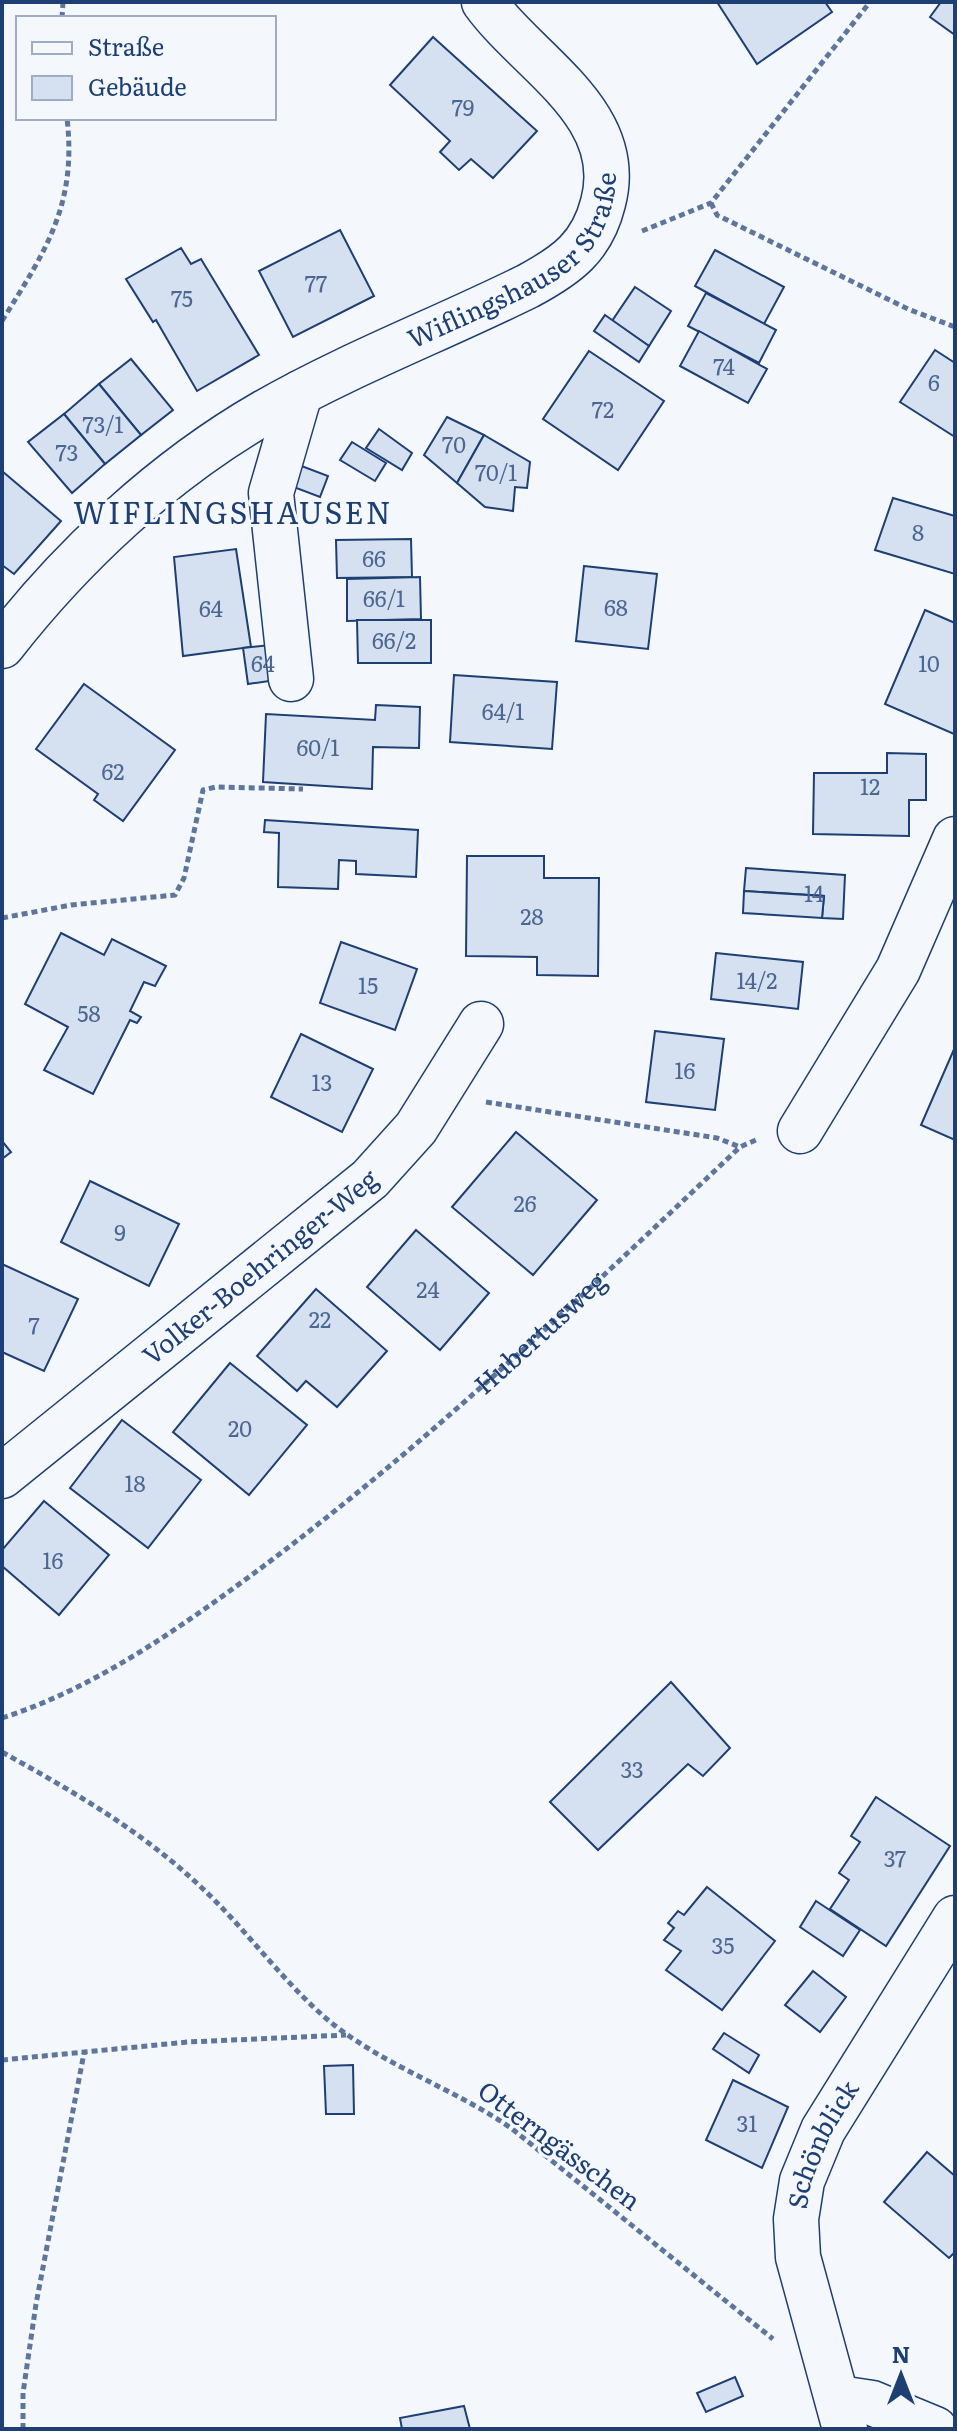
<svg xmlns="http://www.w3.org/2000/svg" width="957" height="2431" viewBox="0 0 957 2431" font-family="Literata,serif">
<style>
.building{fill:#d5e0f0;stroke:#1d3f73;stroke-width:2}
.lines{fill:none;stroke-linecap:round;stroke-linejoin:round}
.minor-casing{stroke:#1d3f73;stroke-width:47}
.path{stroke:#5e769c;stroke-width:5;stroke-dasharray:6 4;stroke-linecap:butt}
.minor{stroke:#f4f7fb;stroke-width:44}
.labels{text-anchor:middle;stroke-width:6;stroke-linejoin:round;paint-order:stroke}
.number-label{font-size:22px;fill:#4b6792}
.street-label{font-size:26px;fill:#1d3f73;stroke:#f4f7fb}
.quarter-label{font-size:30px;letter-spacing:2px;fill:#1d3f73;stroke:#f4f7fb}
</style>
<rect width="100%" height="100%" fill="#f4f7fb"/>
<g class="building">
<path d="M 717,2 L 825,2 L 832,12 L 757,64 Z"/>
<path d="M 941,2 L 955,2 L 955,35 L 930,17 Z"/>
<path d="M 433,37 L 537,131 L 493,178 L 471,159 L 459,170 L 440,152 L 450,141 L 390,85 Z"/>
<path d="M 340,230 L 374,296 L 293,337 L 259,271 Z"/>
<path d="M 181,248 L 191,264 L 201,259 L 259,355 L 197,391 L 156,320 L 153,322 L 126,279 Z"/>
<path d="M 715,250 L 784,287 L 764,324 L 695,286 Z"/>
<path d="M 635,287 L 671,311 L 649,346 L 612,321 Z"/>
<path d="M 706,293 L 776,330 L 759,363 L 688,326 Z"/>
<path d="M 605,315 L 649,346 L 639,362 L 594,331 Z"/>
<path d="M 699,331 L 767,369 L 748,403 L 680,366 Z"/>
<path d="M 935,350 L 955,363 L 955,437 L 900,402 Z"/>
<path d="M 589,351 L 664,401 L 618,470 L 543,419 Z"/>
<path d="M 131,359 L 173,410 L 141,435 L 99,384 Z"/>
<path d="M 99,384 L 141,435 L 105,464 L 64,414 Z"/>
<path d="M 64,414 L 105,464 L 72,493 L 28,442 Z"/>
<path d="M 447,417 L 484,435 L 457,483 L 424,455 Z"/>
<path d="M 379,429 L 412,453 L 402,470 L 366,448 Z"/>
<path d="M 484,435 L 530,462 L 527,488 L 515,487 L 513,511 L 485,507 L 457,483 Z"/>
<path d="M 352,442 L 386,463 L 375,481 L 340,460 Z"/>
<path d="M 291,462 L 328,476 L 320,497 L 283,483 Z"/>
<path d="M 2,471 L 61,521 L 14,574 L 2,565 Z"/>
<path d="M 893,498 L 955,516 L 955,574 L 875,550 Z"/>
<path d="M 411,539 L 412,577 L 337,578 L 336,540 Z"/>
<path d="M 236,549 L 251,647 L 183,656 L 174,557 Z"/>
<path d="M 584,566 L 657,574 L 648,649 L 576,641 Z"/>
<path d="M 420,577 L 421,619 L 347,621 L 347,579 Z"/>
<path d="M 925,610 L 955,623 L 954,734 L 885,704 Z"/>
<path d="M 357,620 L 431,620 L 431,663 L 358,663 Z"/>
<path d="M 280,644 L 283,679 L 248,684 L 243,648 Z"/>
<path d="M 454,675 L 557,682 L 552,749 L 450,742 Z"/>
<path d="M 84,684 L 175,750 L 123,821 L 94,800 L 98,794 L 36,749 Z"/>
<path d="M 376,705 L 420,707 L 419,748 L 373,747 L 372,789 L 263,782 L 266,714 L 375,720 Z"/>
<path d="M 887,753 L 926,754 L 926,800 L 909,800 L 909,836 L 813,834 L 814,773 L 887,773 Z"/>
<path d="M 265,820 L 418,830 L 416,877 L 356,874 L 356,861 L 339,860 L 338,889 L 278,887 L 279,833 L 264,832 Z"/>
<path d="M 467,856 L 544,856 L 544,878 L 599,878 L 598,976 L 537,975 L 537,957 L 466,956 Z"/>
<path d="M 746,868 L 845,875 L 843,919 L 822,918 L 824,896 L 744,891 Z"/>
<path d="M 744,891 L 824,896 L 822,918 L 743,913 Z"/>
<path d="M 61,933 L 104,955 L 112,939 L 166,966 L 155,986 L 144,982 L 130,1011 L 141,1017 L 137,1023 L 130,1020 L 93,1094 L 44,1070 L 68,1027 L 25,1004 Z"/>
<path d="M 341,942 L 417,969 L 395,1030 L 320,1003 Z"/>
<path d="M 716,953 L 803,962 L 798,1009 L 711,999 Z"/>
<path d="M 655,1031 L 724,1039 L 715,1110 L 646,1102 Z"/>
<path d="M 301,1034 L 373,1069 L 342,1132 L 271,1097 Z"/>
<path d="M 955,1047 L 955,1140 L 921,1125 Z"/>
<path d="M 516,1132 L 597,1200 L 533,1275 L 452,1207 Z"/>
<path d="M 2,1141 L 11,1152 L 2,1159 Z"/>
<path d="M 90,1181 L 179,1224 L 149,1286 L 61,1242 Z"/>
<path d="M 416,1230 L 489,1293 L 440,1350 L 367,1287 Z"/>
<path d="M 2,1264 L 78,1299 L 44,1371 L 2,1352 Z"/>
<path d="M 316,1289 L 387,1351 L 337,1407 L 306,1381 L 297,1391 L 257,1356 Z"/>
<path d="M 230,1363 L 307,1425 L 249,1495 L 173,1432 Z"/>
<path d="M 122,1420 L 201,1480 L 148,1548 L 70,1488 Z"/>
<path d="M 44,1501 L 109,1555 L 59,1615 L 2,1566 L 2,1550 Z"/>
<path d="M 671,1682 L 730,1748 L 703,1776 L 688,1764 L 598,1850 L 550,1802 Z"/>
<path d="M 876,1797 L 950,1846 L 886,1946 L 830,1909 L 849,1880 L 839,1873 L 860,1842 L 851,1836 Z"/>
<path d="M 707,1887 L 775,1941 L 722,2010 L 666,1970 L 681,1951 L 664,1940 L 674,1928 L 668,1923 L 678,1911 L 684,1915 Z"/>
<path d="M 816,1901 L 860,1930 L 843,1956 L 800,1927 Z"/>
<path d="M 813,1971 L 846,1997 L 820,2032 L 785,2005 Z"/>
<path d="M 724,2033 L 759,2055 L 749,2073 L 713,2049 Z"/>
<path d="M 353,2065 L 354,2114 L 326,2114 L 324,2066 Z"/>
<path d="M 733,2080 L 788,2107 L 762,2168 L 706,2140 Z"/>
<path d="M 927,2152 L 955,2176 L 955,2252 L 949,2258 L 884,2202 Z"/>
<path d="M 735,2377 L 743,2396 L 706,2412 L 697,2393 Z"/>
<path d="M 464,2406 L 470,2429 L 402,2429 L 400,2418 Z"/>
</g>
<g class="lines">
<defs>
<g id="minor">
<path id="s2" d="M 2,646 C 73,555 164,470 265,412 C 349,364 441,329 528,286 C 567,265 592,247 603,203 C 627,114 529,64 484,2"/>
<path d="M 291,679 L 271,493 L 300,393"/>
<path d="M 800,1131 L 898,970 L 955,839"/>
<path id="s3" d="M 2,1476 L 370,1179 L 416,1128 L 481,1024"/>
<path d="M 839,2398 L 872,2403 L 935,2429"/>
<path id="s4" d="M 845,2429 L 798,2257 L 796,2219 L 802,2181 L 823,2130 L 955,1918"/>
</g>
</defs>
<use href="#minor" class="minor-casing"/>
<g class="path">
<path d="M 62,18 L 63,2"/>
<path d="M 711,203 L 717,215 L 908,309 L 955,327"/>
<path d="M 642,231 L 711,203 L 870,2"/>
<path d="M 2,321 C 46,250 77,205 67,118"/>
<path d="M 2,918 L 71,905 L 175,895 L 184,878 L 203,790 L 216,787 L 303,789"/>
<path d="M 486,1102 L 717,1138 L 740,1147"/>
<path id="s1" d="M 2,1718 C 95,1688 175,1631 253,1574 C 427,1445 582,1296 740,1147 L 758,1139"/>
<path d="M 2,1752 C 74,1792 142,1831 202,1888 C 246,1929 282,1981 328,2020 C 382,2065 453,2088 511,2128 L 773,2339"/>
<path d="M 2,2060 L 188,2042 L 346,2035"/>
<path d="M 23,2429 L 23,2393 L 36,2304 L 84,2053"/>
</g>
<use href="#minor" class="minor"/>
</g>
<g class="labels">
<g class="number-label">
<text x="463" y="116">79</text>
<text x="316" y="292">77</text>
<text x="182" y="307">75</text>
<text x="724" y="375">74</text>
<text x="934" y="391">6</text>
<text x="603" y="418">72</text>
<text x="103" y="433">73/1</text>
<text x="454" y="453">70</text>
<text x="67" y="461">73</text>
<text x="496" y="481">70/1</text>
<text x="918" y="541">8</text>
<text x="374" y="567">66</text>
<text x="384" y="607">66/1</text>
<text x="616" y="616">68</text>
<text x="211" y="617">64</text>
<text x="394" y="649">66/2</text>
<text x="263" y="672">64</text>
<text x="929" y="672">10</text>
<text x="503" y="720">64/1</text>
<text x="318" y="756">60/1</text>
<text x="113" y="780">62</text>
<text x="870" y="795">12</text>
<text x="814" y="902">14</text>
<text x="532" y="925">28</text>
<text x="757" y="989">14/2</text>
<text x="368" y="994">15</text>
<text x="89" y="1022">58</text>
<text x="685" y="1079">16</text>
<text x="322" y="1091">13</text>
<text x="525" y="1212">26</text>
<text x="120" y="1241">9</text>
<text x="428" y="1298">24</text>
<text x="320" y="1328">22</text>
<text x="34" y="1334">7</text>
<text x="240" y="1437">20</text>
<text x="135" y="1492">18</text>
<text x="53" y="1569">16</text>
<text x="632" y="1778">33</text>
<text x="895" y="1867">37</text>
<text x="723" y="1954">35</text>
<text x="747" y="2132">31</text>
</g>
<g class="street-label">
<text dy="9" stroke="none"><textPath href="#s2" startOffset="654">Wiflingshauser Straße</textPath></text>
<text dy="9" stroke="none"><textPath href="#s3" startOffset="332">Volker-Boehringer-Weg</textPath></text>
<text dy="9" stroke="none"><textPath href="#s1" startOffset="666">Hubertusweg</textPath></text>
<text transform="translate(559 2146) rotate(37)" y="9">Otterngässchen</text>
<text dy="9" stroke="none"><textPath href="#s4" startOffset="296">Schönblick</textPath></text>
</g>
<g class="quarter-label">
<text x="233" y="524">WIFLINGSHAUSEN</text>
</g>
</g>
<rect width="957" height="2431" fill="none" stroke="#1d3f73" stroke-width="8"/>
<rect x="16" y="16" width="260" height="104" fill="#f4f7fb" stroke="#9eadc5" stroke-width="2"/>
<rect x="32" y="42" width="40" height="12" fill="#f4f7fb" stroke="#9eadc5" stroke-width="2"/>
<text x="88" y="56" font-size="24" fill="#1d3f73">Straße</text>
<rect x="32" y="76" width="40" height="24" fill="#d5e0f0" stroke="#9eadc5" stroke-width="2"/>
<text x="88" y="96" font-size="24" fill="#1d3f73">Gebäude</text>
<g transform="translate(901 2375)" stroke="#f4f7fb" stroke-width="6" paint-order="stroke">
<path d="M0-6L14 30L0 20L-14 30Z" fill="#1d3f73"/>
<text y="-12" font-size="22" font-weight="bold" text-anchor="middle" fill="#1d3f73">N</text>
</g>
</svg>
